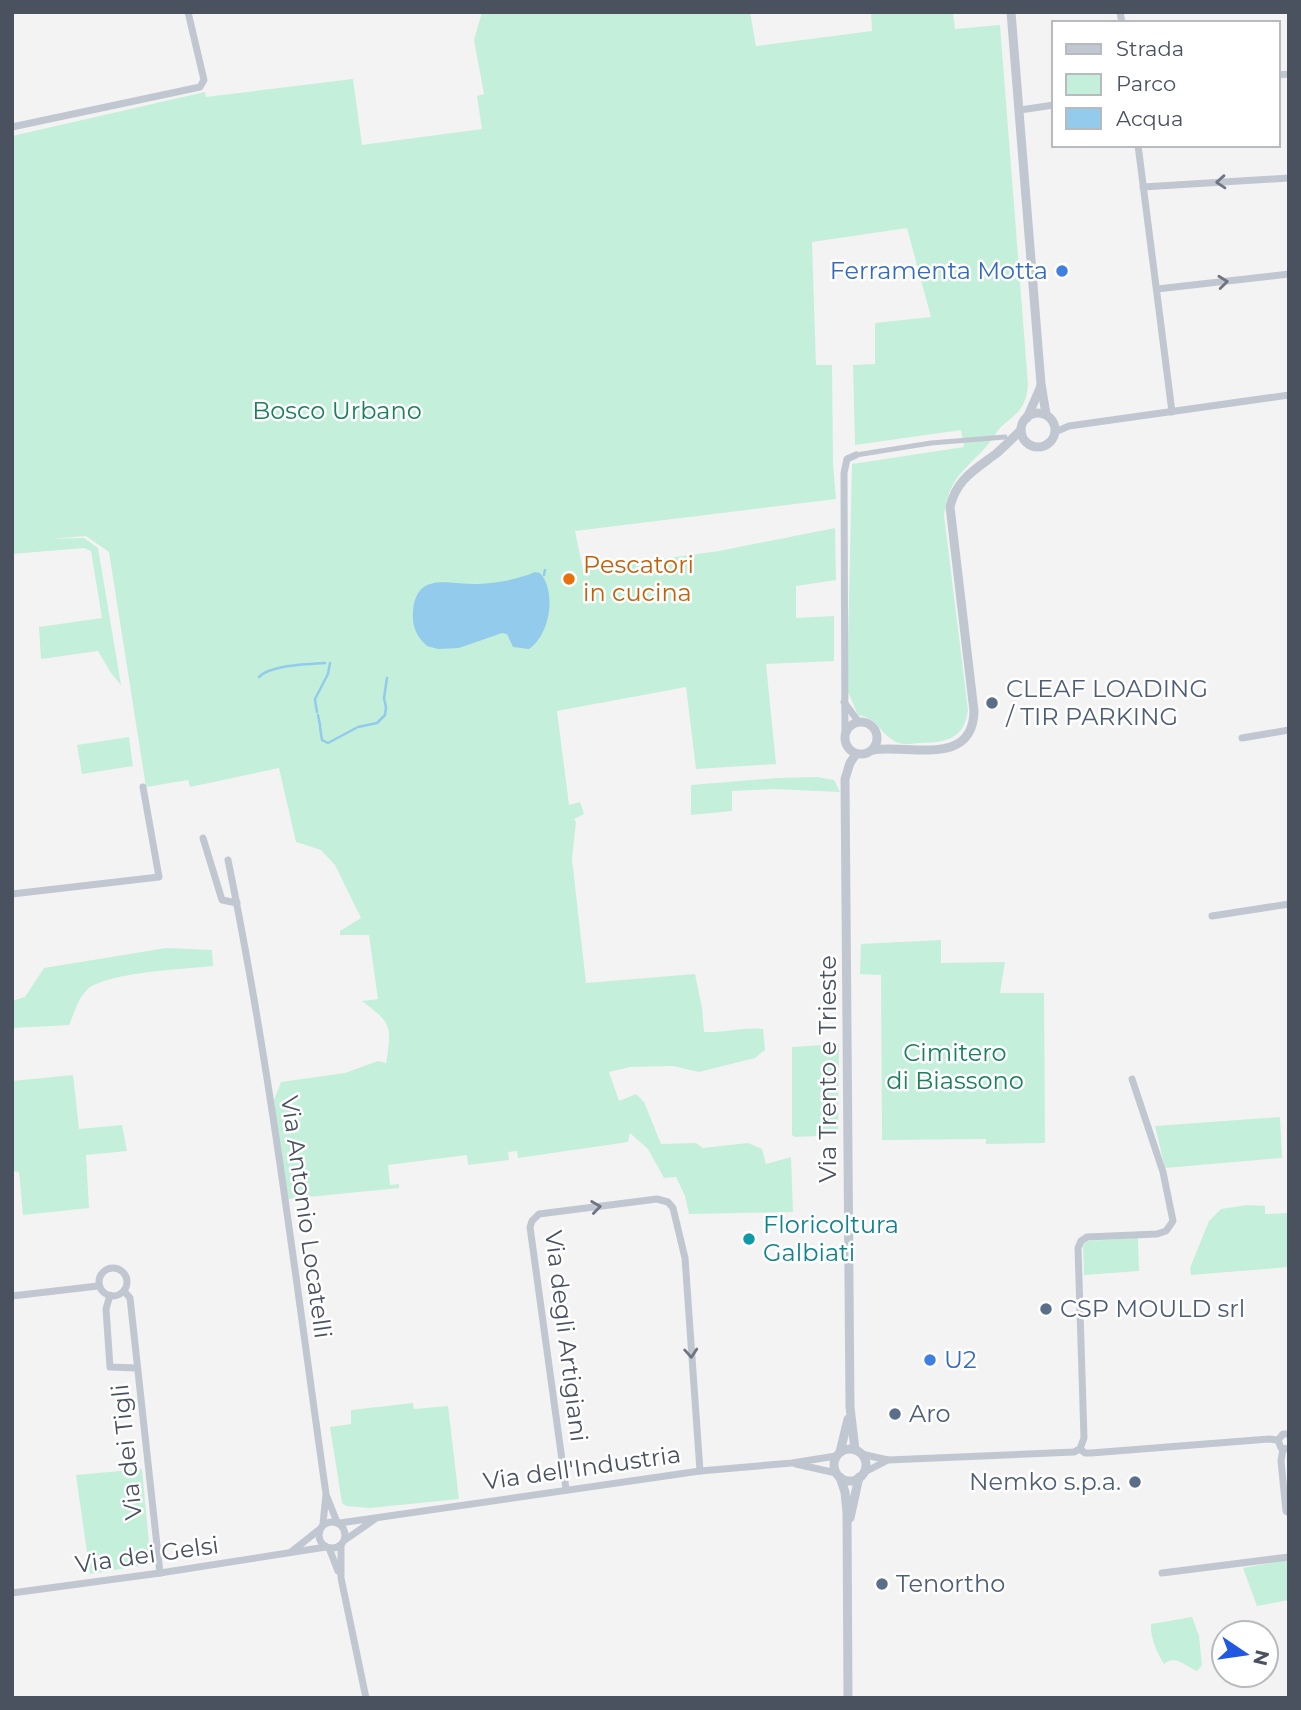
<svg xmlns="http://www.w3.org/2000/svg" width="1301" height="1710" viewBox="0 0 1301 1710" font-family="Montserrat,sans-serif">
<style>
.green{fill:#c4efdb}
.water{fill:#92cbeb}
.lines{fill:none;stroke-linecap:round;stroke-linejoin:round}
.stream{stroke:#92cbeb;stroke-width:2.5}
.pedestrian{stroke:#c1c7d1;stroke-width:5}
.minor{stroke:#c1c7d1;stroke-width:7}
.tertiary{stroke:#c1c7d1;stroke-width:9}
.oneway{stroke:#6e7582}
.shop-dot{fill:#3f7fe0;stroke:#fff;stroke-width:2.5}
.food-dot{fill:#e8710a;stroke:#fff;stroke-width:2.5}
.service-dot{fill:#5c6f8a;stroke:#fff;stroke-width:2.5}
.culture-dot{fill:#0f9aa8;stroke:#fff;stroke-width:2.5}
.labels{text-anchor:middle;stroke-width:5;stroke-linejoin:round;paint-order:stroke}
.shop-label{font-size:24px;fill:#366cbe;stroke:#fff;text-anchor:end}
.park-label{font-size:24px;fill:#1b815d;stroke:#fff}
.food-label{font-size:24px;fill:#c56008;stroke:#fff;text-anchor:start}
.service-label{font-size:24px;fill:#4e5e75;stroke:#fff;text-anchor:start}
.street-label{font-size:24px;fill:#4a5260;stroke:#fff}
.culture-label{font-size:24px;fill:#0d838f;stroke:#fff;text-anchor:start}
</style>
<rect width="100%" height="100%" fill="#f4f3f3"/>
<g class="green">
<path d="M 482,12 L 750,12 L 756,46 L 872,31 L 871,12 L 953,12 L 955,29 L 1000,25 L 1028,385 C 1026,407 1019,412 1003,425 C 998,429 994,437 990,442 C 966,471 950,474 944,515 L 968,710 C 964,740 946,742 920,743 C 910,744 901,746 893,740 C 877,730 879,719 858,715 L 847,690 L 852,464 L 964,447 L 961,430 L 855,445 L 853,365 L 875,364 L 875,323 L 931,317 L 907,228 L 812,242 L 816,365 L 832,365 L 833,464 L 836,499 L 575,531 L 583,570 L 719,551 L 835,528 L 836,580 L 796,586 L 796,618 L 834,616 L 834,661 L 766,664 L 776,764 L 696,769 L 686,687 L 557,711 L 569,805 L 580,802 L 584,814 L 574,819 L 576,822 L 572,859 L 586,983 L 695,974 L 702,1008 L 704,1032 C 724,1033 743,1027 763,1029 L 765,1050 L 755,1058 L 699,1072 L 673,1066 L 630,1067 L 609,1072 L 619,1101 L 636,1094 L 644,1102 L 661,1144 L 696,1143 L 703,1148 L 748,1143 L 762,1149 L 766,1164 L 791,1157 L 793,1212 L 689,1214 L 685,1196 L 676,1177 L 664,1178 L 648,1149 L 630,1133 L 628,1142 L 518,1158 L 517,1151 L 508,1152 L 509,1160 L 468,1165 L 467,1155 L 388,1165 L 390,1185 L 399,1184 L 399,1188 L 288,1199 L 283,1185 L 274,1100 L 281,1082 L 345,1073 L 378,1061 L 386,1063 C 392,1025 392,1024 362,1001 L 378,999 L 369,935 L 340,935 L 340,931 L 361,918 L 335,865 L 321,850 L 296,842 L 279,768 L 190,787 L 188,780 L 146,787 L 109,552 L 86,536 L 50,539 L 84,538 L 98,548 L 121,685 L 111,673 L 98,651 L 41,659 L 39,627 L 102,618 L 91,551 L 84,548 L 12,554 L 12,136 L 205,92 L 206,97 L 353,79 L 362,145 L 482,129 L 477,96 L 484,94 L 474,40 Z"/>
<path d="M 129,737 L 133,766 L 82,774 L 77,745 Z"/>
<path d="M 818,777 L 834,780 L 840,792 L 773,789 L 732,791 L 732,811 L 691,815 L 691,785 L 777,778 Z"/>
<path d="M 941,940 L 941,963 L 1005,962 L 1000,993 L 1044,993 L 1045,1143 L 986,1144 L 986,1139 L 882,1140 L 881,975 L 860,974 L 861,944 Z"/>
<path d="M 166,948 L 212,950 L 213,966 C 187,969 102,972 86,991 C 78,999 74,1014 69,1025 L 12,1028 L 12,1001 L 25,997 L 44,968 Z"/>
<path d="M 839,1044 L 838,1135 L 795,1137 L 792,1135 L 792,1047 Z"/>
<path d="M 73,1075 L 79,1129 L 122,1125 L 127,1151 L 86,1155 L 89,1208 L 23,1215 L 19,1172 L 12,1171 L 12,1081 Z"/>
<path d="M 1280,1117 L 1282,1158 L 1165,1168 L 1155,1126 Z"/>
<path d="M 1247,1205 L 1265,1206 L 1265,1214 L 1289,1213 L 1289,1267 L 1191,1275 L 1190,1268 L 1209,1221 L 1221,1209 Z"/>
<path d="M 1138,1238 L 1139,1271 L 1084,1275 L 1083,1245 L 1087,1241 Z"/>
<path d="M 413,1403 L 414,1409 L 448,1406 L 459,1499 L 370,1508 L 346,1506 L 342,1503 L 330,1427 L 351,1424 L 351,1410 Z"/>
<path d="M 142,1469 L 151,1564 L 90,1574 L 76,1475 Z"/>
<path d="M 1287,1560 L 1289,1562 L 1289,1600 L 1257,1606 L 1243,1568 Z"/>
<path d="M 1192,1617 L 1199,1636 L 1202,1665 L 1197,1671 C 1186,1667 1176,1654 1164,1664 C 1157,1653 1150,1637 1151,1624 Z"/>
</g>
<path class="water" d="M 535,572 L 540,573 C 557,592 550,635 529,649 L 513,647 L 507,634 L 502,633 L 459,648 L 438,649 L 427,646 C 416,636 412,626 413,612 C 416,570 450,585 477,584 C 497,583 516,580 535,572 Z"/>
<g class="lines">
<g class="stream">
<path d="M 544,575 L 545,570"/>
<path d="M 259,677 C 271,665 308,664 325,663"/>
<path d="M 315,699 L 328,674 L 330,663"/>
<path d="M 315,700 L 317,712"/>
<path d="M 318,715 L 320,725"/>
<path d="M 320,727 L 322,740 L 328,743 L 356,728"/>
<path d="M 358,727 L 377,723 L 385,715 L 386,707 L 384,698 L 387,678"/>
</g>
<path class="pedestrian" d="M 856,455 L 931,443 L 1005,437"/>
<g class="minor">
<path d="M 1120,12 L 1122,23"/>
<path d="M 1278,75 L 1289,74"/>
<path d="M 1020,110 L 1054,105"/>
<path d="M 12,127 L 200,87 L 204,80 L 188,12"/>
<path d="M 1138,145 L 1172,412"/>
<path d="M 1143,187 L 1289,178"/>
<path d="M 1157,289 L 1289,274"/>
<path d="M 1055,432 L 1069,426 L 1289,395"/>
<path d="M 844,702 L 858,721"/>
<path d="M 845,737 L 844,473 L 847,459 L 856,455"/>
<path d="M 1242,738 L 1289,730"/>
<path d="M 203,838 L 222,900 L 237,903"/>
<path d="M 228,860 C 271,1070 296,1283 326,1494 L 323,1524"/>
<path d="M 12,894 L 159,877 L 143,787"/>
<path d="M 1212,916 L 1289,904"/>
<circle cx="113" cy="1282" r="14"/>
<path d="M 124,1291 L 130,1298 L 160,1573"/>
<path d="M 110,1295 L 106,1309 L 110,1367 L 137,1368"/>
<path d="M 12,1296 L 98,1286"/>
<path d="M 1289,1434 L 1283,1434 L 1278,1440 L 1281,1448 L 1289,1449"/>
<path d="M 1080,1449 L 1085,1453 L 1091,1453 L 1269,1439 L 1278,1440"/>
<path d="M 1283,1449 L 1281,1461 L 1286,1511 L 1289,1513"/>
<path d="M 861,1454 L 888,1460 L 1074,1452 L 1080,1449 L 1084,1438 L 1078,1248 L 1081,1241 L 1087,1237 L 1157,1234 L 1166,1231 L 1173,1221 L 1163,1172 L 1132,1079"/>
<path d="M 796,1464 L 836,1473"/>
<path d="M 863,1473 L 888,1460"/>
<path d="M 566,1489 L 530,1227 L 532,1221 L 539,1214 L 657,1199 L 668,1202 L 673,1208 L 685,1258 L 700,1471"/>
<path d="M 327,1497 L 337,1522"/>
<circle cx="332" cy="1535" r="13"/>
<path d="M 340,1523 L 700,1471 L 792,1463 L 836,1456"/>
<path d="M 345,1540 L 375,1519"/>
<path d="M 341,1545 L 341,1578 L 366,1698"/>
<path d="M 329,1548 L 338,1571"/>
<path d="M 291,1552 L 320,1529"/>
<path d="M 1162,1573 L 1289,1557"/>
<path d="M 12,1593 L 160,1573 L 326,1547"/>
</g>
<g class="tertiary">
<path d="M 1011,12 L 1041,384 L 1046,414"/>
<circle cx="1038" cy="430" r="17"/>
<path d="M 1027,418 L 1041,386"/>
<circle cx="861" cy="738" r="16"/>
<path d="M 873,750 C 908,744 973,768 974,711 L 950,507 C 956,479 976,469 997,453 C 1005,446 1013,438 1021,430"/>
<circle cx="850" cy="1465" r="16"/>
<path d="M 855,1450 L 850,1407 L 845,779 L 850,763 L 856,754"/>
<path d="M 840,1452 L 848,1419"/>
<path d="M 840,1477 L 845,1492 L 847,1512 L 848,1698"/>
<path d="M 850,1518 L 859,1477"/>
</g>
</g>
<defs><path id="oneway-chevron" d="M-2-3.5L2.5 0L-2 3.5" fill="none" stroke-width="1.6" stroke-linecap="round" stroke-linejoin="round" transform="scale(1.75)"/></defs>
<g class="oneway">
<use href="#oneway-chevron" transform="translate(1221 182) rotate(176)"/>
<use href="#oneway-chevron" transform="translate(1223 282) rotate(-6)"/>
<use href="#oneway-chevron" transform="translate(596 1207) rotate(-8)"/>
<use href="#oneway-chevron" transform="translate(691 1353) rotate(86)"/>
</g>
<g class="shop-dot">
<circle cx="1062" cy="271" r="7"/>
<circle cx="930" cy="1360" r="7"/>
</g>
<circle class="food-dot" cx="569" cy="579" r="7"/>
<g class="service-dot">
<circle cx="992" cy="703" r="7"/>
<circle cx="1046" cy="1309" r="7"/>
<circle cx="895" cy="1414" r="7"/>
<circle cx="1135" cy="1482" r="7"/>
<circle cx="882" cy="1584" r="7"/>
</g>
<circle class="culture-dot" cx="749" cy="1239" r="7"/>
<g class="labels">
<g class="shop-label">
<text x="1048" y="279">Ferramenta Motta</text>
<text x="944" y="1368" text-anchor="start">U2</text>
</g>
<g class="park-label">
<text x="337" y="419">Bosco Urbano</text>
<text x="955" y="1061">Cimitero<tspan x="955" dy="28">di Biassono</tspan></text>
</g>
<g class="food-label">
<text x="583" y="573">Pescatori<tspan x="583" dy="28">in cucina</tspan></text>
</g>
<g class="service-label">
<text x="1006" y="697">CLEAF LOADING<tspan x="1006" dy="28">/ TIR PARKING</tspan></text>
<text x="1060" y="1317">CSP MOULD srl</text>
<text x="909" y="1422">Aro</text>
<text x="1121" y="1490" text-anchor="end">Nemko s.p.a.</text>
<text x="896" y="1592">Tenortho</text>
</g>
<g class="street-label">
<text transform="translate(828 1069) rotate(-90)" y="8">Via Trento e Trieste</text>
<text transform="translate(306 1217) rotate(82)" y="8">Via Antonio Locatelli</text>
<text transform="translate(566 1336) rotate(83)" y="8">Via degli Artigiani</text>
<text transform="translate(127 1452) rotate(-96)" y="8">Via dei Tigli</text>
<text transform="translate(582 1468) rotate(-8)" y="8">Via dell'Industria</text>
<text transform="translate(147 1555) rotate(-8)" y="8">Via dei Gelsi</text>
</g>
<g class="culture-label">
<text x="763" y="1233">Floricoltura<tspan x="763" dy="28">Galbiati</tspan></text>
</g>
</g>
<rect width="1301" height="1710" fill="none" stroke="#4a5260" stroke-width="28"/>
<rect x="1052" y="21" width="228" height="126" fill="#ffffff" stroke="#b7babf" stroke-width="2"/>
<rect x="1066" y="44" width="35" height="10" fill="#c1c7d1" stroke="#b7babf" stroke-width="2"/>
<text x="1116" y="56" font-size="21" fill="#4a5260">Strada</text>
<rect x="1066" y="74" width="35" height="21" fill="#c4efdb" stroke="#b7babf" stroke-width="2"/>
<text x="1116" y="91" font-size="21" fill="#4a5260">Parco</text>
<rect x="1066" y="108" width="35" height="21" fill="#92cbeb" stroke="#b7babf" stroke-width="2"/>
<text x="1116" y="126" font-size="21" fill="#4a5260">Acqua</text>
<g transform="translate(1245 1654) rotate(103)"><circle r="33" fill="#ffffff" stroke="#b7babf" stroke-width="2"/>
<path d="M0-5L12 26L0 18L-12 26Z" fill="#2058e1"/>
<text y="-10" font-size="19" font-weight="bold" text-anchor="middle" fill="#4a5260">N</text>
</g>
</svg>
